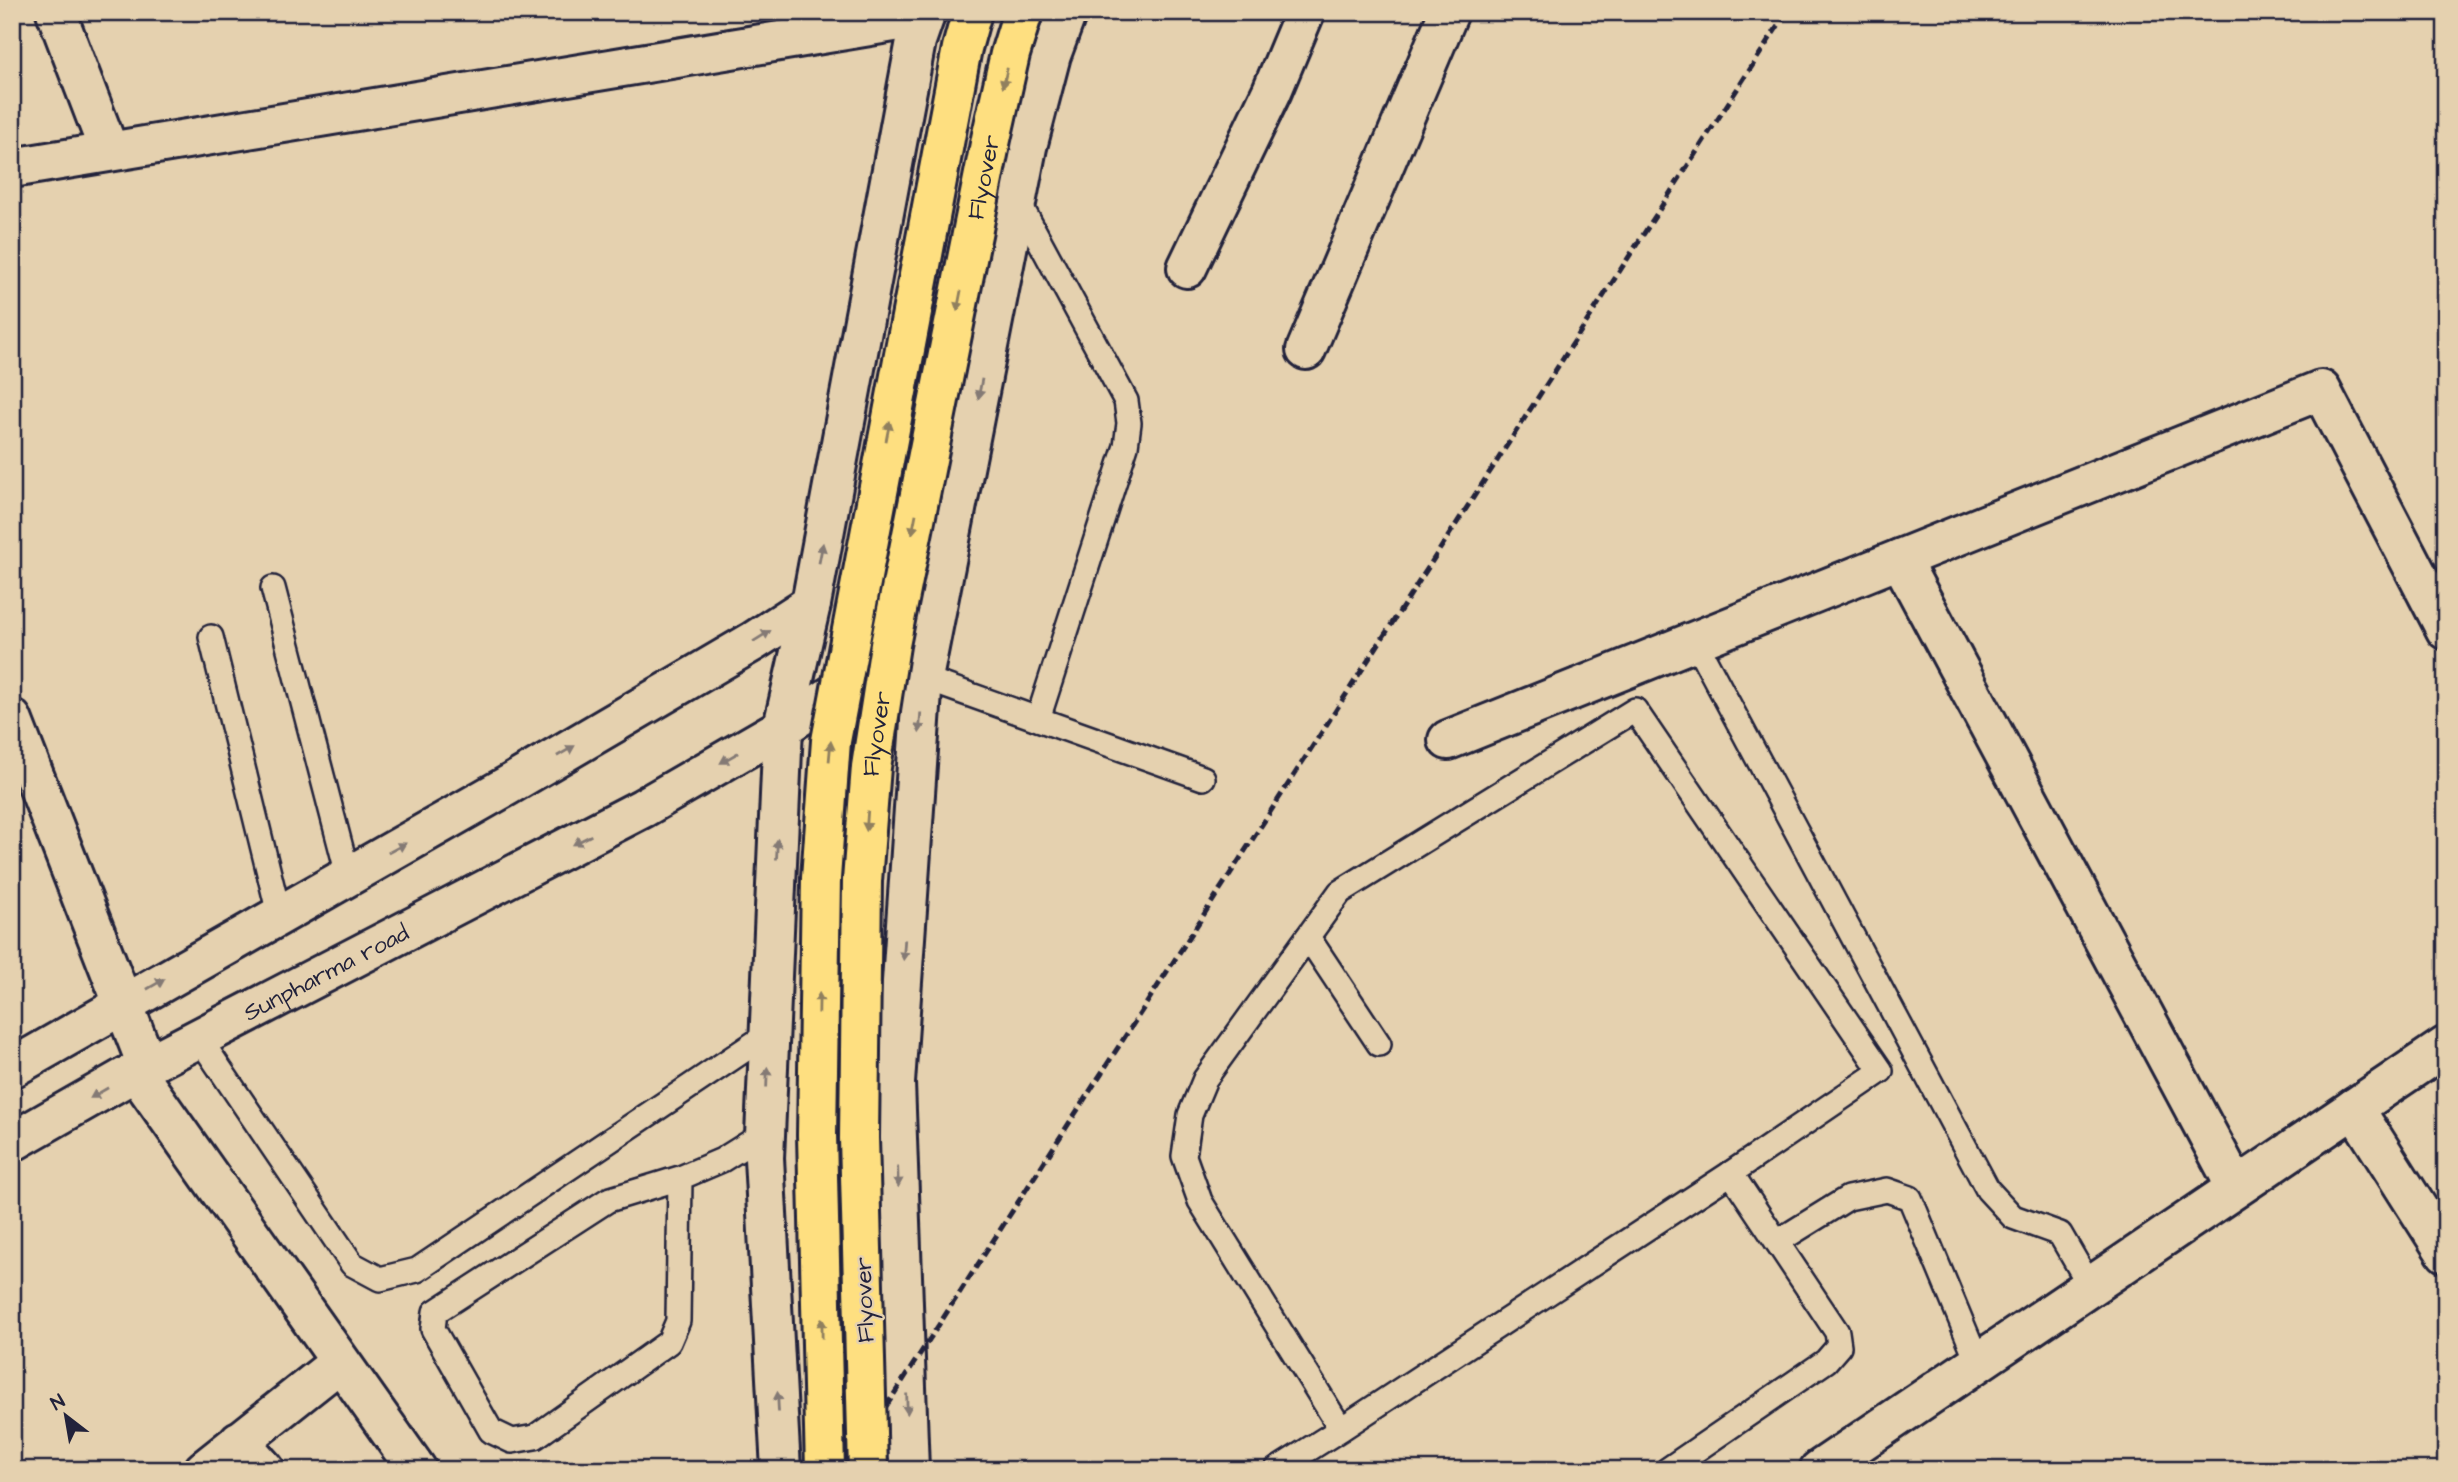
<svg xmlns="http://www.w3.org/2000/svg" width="2458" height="1482" viewBox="0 0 2458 1482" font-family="'Architects Daughter',sans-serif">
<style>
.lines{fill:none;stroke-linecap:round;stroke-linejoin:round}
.service-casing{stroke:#22223b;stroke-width:28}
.minor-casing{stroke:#22223b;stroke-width:44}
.tertiary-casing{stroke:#22223b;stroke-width:44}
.service{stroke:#e5d1af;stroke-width:23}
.minor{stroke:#e5d1af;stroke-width:38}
.tertiary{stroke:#e5d1af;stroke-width:38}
.rail{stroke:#22223b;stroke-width:5;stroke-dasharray:10 5;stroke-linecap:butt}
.primary-bridge-casing{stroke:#22223b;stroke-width:44;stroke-linecap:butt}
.primary-bridge{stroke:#fedf80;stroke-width:38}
.oneway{fill:#90805e}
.oneway2{fill:#847a75}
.labels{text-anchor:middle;stroke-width:5;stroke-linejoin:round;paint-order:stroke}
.street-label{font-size:24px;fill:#22223b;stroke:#e5d1af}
</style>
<rect width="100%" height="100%" fill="#e5d1af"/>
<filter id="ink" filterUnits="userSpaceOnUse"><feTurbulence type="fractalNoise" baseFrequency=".0143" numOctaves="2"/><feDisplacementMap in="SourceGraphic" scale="14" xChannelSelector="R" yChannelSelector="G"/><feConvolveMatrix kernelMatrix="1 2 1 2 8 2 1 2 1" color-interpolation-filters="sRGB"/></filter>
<g filter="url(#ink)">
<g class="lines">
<defs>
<g id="service">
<path d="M 1017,199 L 1126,401 L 1129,423 L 1126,446 L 1038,719"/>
<path d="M 273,588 L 348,875"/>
<path d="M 211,637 L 279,914"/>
<path d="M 1695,641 L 1988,1190 L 2013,1217 L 2060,1234 L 2090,1286"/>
<path d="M 923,678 L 1203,778"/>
<path d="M 1308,937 L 1379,1044"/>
<path d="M 199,1038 L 352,1264 L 380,1279 L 417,1270 L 768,1034"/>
<path d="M 680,1178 L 678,1321 L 669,1342 L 535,1437 L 512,1441 L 491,1431 L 433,1329 L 435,1312 L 608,1200 L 680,1178 L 722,1160 L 765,1133"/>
<path d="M 1777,1242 L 1848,1198 L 1887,1190 L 1910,1198 L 1978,1362"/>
<path d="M 1276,1470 L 1341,1429 L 1731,1173 L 1881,1071 L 1635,710 L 1340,892 L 1205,1079 L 1190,1115 L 1184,1156 L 1200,1201 L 1341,1429"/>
<path d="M 1667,1470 L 1826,1361 L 1839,1346 L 1837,1332 L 1731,1173"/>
</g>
<g id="minor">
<path d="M 56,12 L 109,151"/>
<path d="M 12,168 L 924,17"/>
<path d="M 1187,268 L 1272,91 L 1305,12"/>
<path d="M 1306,350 L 1449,12"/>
<path d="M 1900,559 L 2236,1187"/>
<path d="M 12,719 L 147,1065"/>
<path d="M 1448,740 L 2321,390 L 2446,630"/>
<path d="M 136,1072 L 417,1470"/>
<path d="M 2354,1108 L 2446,1253"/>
<path d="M 239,1441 L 265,1470"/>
<path d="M 204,1470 L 340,1362"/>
<path d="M 1819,1470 L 2446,1046"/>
</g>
<g id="tertiary">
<path d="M 12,1068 L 507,786 L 754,641 L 811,604"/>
<path id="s1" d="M 12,1142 L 147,1065 L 643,808 L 783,727 L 910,645"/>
<path d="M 781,1470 L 764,1158 L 783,727 L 811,604 L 916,41 L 926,12"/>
<path d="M 909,1470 L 895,1083 L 923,678 L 1027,147 L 1051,55 L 1067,12"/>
</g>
</defs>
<use href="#service" class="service-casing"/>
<use href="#minor" class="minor-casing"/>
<use href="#tertiary" class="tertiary-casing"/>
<use href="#service" class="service"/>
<use href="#minor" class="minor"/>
<use href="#tertiary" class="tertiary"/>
<path class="rail" d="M 845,1470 L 1787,12"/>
<defs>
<g id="primary-bridge">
<path d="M 825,1470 L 817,1135 L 821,878 L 831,741 L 962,48 L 972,12"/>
<path id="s2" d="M 868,1470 L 859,1138 L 862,881 L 871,767 L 890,645 L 991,139 L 1010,54 L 1023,12"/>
</g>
</defs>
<use href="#primary-bridge" class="primary-bridge-casing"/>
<use href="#primary-bridge" class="primary-bridge"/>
</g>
<defs><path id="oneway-solid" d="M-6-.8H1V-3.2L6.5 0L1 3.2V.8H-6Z" transform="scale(1.75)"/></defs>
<g class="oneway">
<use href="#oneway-solid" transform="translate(1005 78) rotate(103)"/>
<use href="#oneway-solid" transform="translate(959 301) rotate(101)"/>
<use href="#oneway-solid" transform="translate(888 431) rotate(-79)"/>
<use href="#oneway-solid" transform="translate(914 524) rotate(101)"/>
<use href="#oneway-solid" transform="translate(830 751) rotate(-85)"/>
<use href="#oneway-solid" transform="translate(867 821) rotate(94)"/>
<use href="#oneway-solid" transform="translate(819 1003) rotate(-89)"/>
<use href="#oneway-solid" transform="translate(822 1328) rotate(-91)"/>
</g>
<g class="oneway2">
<use href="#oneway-solid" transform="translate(980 389) rotate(101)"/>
<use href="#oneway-solid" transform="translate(821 553) rotate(-79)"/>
<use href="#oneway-solid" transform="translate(762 636) rotate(-32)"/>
<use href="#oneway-solid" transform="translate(920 723) rotate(94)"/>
<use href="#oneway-solid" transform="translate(566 751) rotate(-30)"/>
<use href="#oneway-solid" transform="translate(729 758) rotate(150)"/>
<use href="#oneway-solid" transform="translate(582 840) rotate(153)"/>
<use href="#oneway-solid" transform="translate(397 848) rotate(-29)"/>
<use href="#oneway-solid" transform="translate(777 849) rotate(-87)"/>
<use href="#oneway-solid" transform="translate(904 950) rotate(94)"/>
<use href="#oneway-solid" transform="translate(156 984) rotate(-30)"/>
<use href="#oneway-solid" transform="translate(767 1077) rotate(-88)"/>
<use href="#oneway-solid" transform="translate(99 1093) rotate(150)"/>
<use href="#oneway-solid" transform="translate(898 1177) rotate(88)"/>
<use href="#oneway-solid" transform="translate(778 1402) rotate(-93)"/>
<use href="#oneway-solid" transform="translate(907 1404) rotate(88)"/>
</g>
</g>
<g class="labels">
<g class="street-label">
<text dy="8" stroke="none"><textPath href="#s2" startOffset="1304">Flyover</textPath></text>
<text dy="8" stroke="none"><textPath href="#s2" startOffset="737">Flyover</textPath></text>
<text dy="8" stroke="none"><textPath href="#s1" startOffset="357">Sunpharma road</textPath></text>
<text transform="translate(864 1300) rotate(-92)" y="8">Flyover</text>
</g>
</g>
<rect width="2458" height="1482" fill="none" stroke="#e5d1af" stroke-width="42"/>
<rect x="21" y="21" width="2416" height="1440" fill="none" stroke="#22223b" stroke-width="2.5" filter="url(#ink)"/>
<g transform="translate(66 1416) rotate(329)" stroke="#e5d1af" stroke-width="5" paint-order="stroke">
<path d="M0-5L12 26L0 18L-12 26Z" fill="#22223b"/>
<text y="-10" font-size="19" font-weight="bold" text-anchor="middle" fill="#22223b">N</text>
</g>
</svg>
